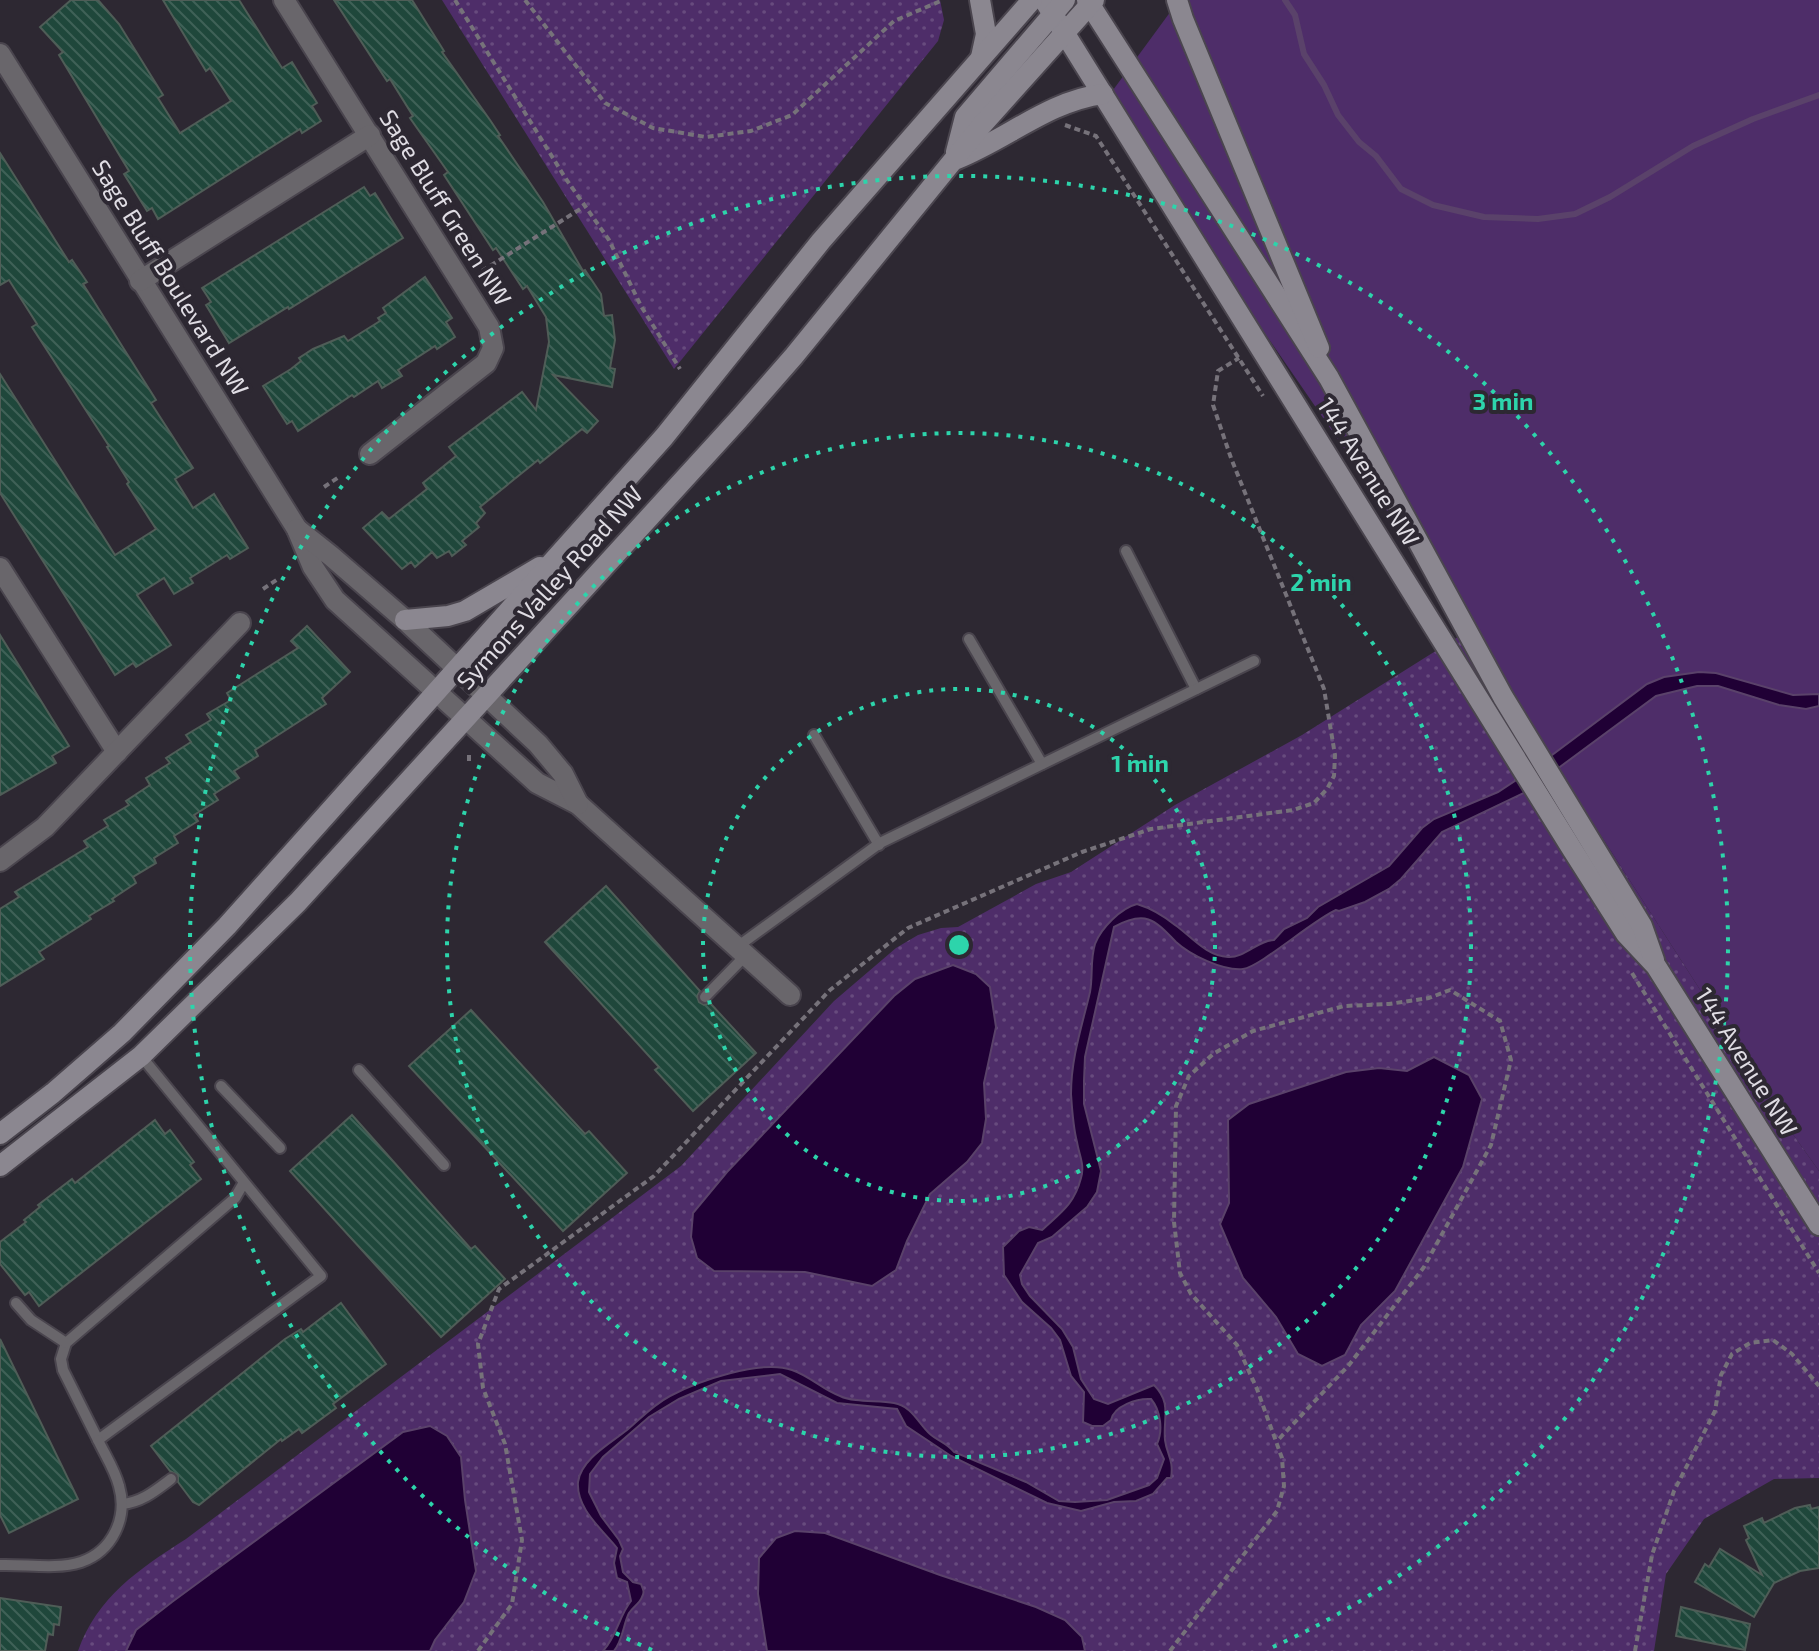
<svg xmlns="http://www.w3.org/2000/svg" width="1819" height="1651" viewBox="0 0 1819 1651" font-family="'Exo 2',sans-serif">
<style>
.grass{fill:#4e2d69}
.park{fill:url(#park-dots)}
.water{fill:#200035;stroke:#5a426a;stroke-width:2}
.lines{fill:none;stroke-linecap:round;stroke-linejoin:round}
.stream{stroke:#5a426a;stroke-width:6}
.building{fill:url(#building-back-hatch);stroke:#4f5d57;stroke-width:2}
.service-casing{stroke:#4a454e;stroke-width:14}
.minor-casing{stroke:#4a454e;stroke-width:24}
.secondary-casing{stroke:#4a454e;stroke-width:24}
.path{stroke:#76727a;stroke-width:4;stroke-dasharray:6 4;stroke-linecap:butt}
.service{stroke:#69666b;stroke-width:10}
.minor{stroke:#69666b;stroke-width:20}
.secondary{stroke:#8b8790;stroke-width:20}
.ring{fill:none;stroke:#2dd4ab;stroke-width:4;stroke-dasharray:4 8}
.labels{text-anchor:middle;stroke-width:8;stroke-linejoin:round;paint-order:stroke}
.street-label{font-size:24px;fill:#e0dde4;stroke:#2d2832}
.centre{fill:#2dd4ab;stroke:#2d2832;stroke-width:4}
.ring-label{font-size:24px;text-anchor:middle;font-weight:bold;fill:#2dd4ab;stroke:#2d2832;stroke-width:8;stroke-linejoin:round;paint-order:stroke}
</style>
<defs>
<pattern id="park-dots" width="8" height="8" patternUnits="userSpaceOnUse" patternTransform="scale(2)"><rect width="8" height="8" fill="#4e2d69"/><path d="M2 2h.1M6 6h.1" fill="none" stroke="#674b7e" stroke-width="1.8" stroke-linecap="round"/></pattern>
<pattern id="building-back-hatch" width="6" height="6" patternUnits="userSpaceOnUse" patternTransform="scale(2)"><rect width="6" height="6" fill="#1f473b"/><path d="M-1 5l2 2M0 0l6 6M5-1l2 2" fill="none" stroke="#3f6157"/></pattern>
</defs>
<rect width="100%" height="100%" fill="#2d2832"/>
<path class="grass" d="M 1179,0 L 1819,0 L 1819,1171 L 1792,1133 L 1469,630 L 1105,101 Z"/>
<g class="park">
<path d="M 442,0 L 940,0 L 944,20 L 938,41 L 674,369 Z"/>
<path d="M 1469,630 L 1792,1133 L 1819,1171 L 1819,1478 L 1774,1479 L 1704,1519 L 1666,1574 L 1654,1651 L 78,1651 C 97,1597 139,1569 186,1539 L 681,1166 L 834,1001 L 896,948 L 918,935 L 941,928 L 958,927 L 1036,884 L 1071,872 L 1175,805 L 1302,735 Z"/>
</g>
<g class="water">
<path d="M 1699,672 L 1716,673 L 1793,695 L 1819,694 L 1819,706 L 1806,709 L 1779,705 L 1718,686 L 1697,686 L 1656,696 L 1526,792 L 1442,832 L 1401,879 L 1389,889 L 1365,902 L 1339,911 L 1336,910 C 1313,920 1260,967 1243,969 C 1223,971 1190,955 1176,942 C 1154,919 1145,910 1114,927 L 1085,1057 L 1084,1081 L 1084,1104 L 1101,1171 L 1097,1192 L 1087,1207 L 1052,1237 L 1038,1243 L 1020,1275 L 1022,1284 L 1030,1296 L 1062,1329 L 1073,1347 L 1081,1379 L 1094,1399 L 1108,1404 L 1154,1385 C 1172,1403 1163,1418 1165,1440 C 1167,1455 1174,1460 1171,1478 L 1167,1478 L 1153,1494 L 1136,1501 L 1114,1502 L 1081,1511 L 1047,1503 L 951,1456 L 906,1426 L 897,1409 L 837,1403 L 780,1374 L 721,1381 L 679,1399 L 649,1417 L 603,1457 L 590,1474 L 589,1492 L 601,1516 L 619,1540 L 623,1549 L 620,1556 L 623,1572 L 633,1582 L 641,1584 C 643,1590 645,1591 642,1597 C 640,1603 633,1607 629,1613 C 623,1625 623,1640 614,1651 L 603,1651 C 617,1636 619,1616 631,1601 L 627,1582 L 617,1578 L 614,1563 L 617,1548 C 602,1529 576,1509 578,1482 C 581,1459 611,1443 627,1430 C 641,1418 653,1405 670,1396 C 698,1381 761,1359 792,1370 C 810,1376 823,1390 840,1396 C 855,1403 877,1400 894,1403 C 912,1406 918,1423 930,1434 C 938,1441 947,1443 954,1452 L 1026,1482 L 1059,1501 L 1075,1502 L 1107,1500 L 1149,1485 L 1157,1478 L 1164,1459 L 1157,1444 C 1163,1431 1161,1411 1151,1399 C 1137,1398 1114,1406 1111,1420 L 1103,1426 L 1092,1426 L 1083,1422 L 1084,1392 L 1071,1376 L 1060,1340 L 1051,1328 L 1022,1302 L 1004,1275 L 1003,1247 L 1019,1231 L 1029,1227 L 1042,1230 C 1060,1213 1074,1205 1081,1178 C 1085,1165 1079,1155 1077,1142 C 1073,1127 1072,1109 1071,1094 C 1071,1058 1082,1026 1090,992 C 1093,976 1090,960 1095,944 C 1101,928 1121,908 1137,904 C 1150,908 1164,916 1175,925 C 1191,936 1206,956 1228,957 C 1245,958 1258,940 1274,940 L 1284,929 L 1307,918 L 1318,907 L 1389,866 L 1422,828 L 1434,819 L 1498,792 L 1536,767 L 1647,684 L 1664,677 Z"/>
<path d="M 953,965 L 976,974 L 990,987 L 996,1027 L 984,1083 L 986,1119 L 982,1143 L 967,1162 L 930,1194 L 907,1241 L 896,1270 L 872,1286 L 805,1272 L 714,1271 L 697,1258 L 691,1237 L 693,1213 L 727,1172 L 894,996 L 915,979 Z"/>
<path d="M 1434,1057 L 1469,1075 L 1482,1099 L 1463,1167 L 1395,1291 L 1361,1325 L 1345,1355 L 1322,1366 L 1298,1354 L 1276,1317 L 1243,1278 L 1220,1224 L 1229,1203 L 1228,1120 L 1249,1104 L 1346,1072 L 1379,1068 L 1407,1071 Z"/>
<path d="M 430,1426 L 447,1436 L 461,1457 L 465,1500 L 476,1571 L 464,1602 L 435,1640 L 430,1651 L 126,1651 L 136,1630 L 172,1602 L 403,1432 Z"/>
<path d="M 795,1531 L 825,1533 L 940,1575 L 1036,1607 L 1065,1620 L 1082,1637 L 1085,1651 L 767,1651 L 758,1594 L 759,1558 L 776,1538 Z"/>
</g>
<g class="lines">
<path class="stream" d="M 1285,0 L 1295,15 L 1304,54 L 1324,85 L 1338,115 L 1359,142 L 1376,156 L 1401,189 L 1433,205 L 1484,217 L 1538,219 L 1575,214 L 1610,197 L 1693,146 L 1753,119 L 1819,95"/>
</g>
<g class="building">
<path d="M 71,0 L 98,0 L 119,24 L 163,95 L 158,98 L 180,133 L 231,101 L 210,68 L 206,71 L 163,0 L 239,0 L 282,68 L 292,62 L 317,103 L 312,106 L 321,121 L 302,133 L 300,129 L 158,219 L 152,208 L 147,211 L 124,174 L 129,171 L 59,55 L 63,52 L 40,27 Z"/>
<path d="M 334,0 L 412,0 L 444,51 L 442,52 L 490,120 L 500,135 L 498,136 L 543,202 L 583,271 L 585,270 L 601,294 L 604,316 L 612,315 L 615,340 L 610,368 L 615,369 L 612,387 L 553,375 L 598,421 L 587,433 L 582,429 L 540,463 L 538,460 L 480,507 L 485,513 L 476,523 L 479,527 L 462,541 L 466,545 L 452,556 L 449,551 L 437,558 L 432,552 L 415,567 L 411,562 L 402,569 L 363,528 L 382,512 L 389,519 L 427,489 L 423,483 L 456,456 L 449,447 L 522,392 L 536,410 L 549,342 L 546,317 L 527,286 L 523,289 L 496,248 L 493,250 L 444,175 L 448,172 L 410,118 L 413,116 L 390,79 L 387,81 Z"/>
<path d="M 0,153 L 69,262 L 72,260 L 87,282 L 83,284 L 156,400 L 151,403 L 193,468 L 175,479 L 193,508 L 214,494 L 248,548 L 230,559 L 227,555 L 190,578 L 193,583 L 174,594 L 164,578 L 137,595 L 171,645 L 136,667 L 133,663 L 115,675 L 0,493 L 0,374 L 115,555 L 156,529 L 127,484 L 129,482 L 107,447 L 109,446 L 32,327 L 37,324 L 9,280 L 0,285 Z"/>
<path d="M 364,187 L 370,196 L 375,193 L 403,238 L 289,309 L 288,307 L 229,343 L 206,305 L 211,302 L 202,288 Z"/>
<path d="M 425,277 L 452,318 L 446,322 L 455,337 L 437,349 L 435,346 L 398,370 L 402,376 L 382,388 L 378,381 L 354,397 L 352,395 L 298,431 L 292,421 L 287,424 L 263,386 L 291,369 L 301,361 L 299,358 L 313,349 L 344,336 L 348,341 L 380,321 L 378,318 L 386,313 L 383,308 Z"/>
<path d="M 307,626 L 350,672 L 322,698 L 326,704 L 255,750 L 258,756 L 234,771 L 239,778 L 214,794 L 218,800 L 194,815 L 198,821 L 174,836 L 178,843 L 154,858 L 156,863 L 133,877 L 136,883 L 112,899 L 114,901 L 89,916 L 91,919 L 39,952 L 44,959 L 0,986 L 0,909 L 19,897 L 15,892 L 88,847 L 84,841 L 108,826 L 104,820 L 129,805 L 126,801 L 150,785 L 146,778 L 170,763 L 166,758 L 191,742 L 186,735 L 211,720 L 207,714 L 231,700 L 227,693 L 298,648 L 291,641 Z"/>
<path d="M 0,635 L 69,746 L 52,756 L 56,763 L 0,795 Z"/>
<path d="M 606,886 L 700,991 L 697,996 L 699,1002 L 704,1005 L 710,1003 L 756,1053 L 693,1111 L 655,1070 L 659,1067 L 545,942 Z"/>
<path d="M 471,1010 L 585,1134 L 589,1131 L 627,1173 L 563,1231 L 409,1066 Z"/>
<path d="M 352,1115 L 471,1249 L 475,1246 L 505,1279 L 441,1337 L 290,1171 Z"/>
<path d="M 155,1120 L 165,1134 L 170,1130 L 194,1162 L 190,1165 L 201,1179 L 39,1306 L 29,1292 L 25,1295 L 0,1264 L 0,1242 L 26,1222 L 24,1220 L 40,1207 L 38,1205 L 72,1179 L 75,1183 Z"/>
<path d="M 341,1303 L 386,1364 L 333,1404 L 336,1408 L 302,1433 L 299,1429 L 282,1441 L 281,1439 L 199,1505 L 193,1502 L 178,1482 L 178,1475 L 170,1471 L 151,1446 L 285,1339 L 301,1329 L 303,1332 Z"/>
<path d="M 0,1339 L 78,1499 L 9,1533 L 0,1515 Z"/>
<path d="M 1810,1505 L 1811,1509 L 1819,1507 L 1819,1568 L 1800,1571 L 1774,1583 L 1754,1617 L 1695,1582 L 1705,1564 L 1709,1567 L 1720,1549 L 1762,1575 L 1746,1540 L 1749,1538 L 1744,1526 L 1762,1518 L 1764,1523 L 1795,1508 Z"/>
<path d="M 0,1598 L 61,1607 L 59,1625 L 54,1624 L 53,1635 L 48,1634 L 45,1651 L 0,1651 Z"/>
<path d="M 1681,1607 L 1750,1624 L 1745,1650 L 1676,1636 Z"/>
</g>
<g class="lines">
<defs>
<g id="service">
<path d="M 1126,551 L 1196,689"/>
<path d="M 969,639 L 1042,764"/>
<path d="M 814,735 L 879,845"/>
<path d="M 737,947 L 880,843 L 1254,661"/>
<path d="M 705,997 L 746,955"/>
<path d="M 141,1056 L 321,1276 L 98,1440 L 63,1370 L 61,1359 L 66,1343 L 235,1198 L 243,1184"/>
<path d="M 359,1070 L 444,1165"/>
<path d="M 221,1086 L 280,1148"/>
<path d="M 16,1303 L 31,1320 L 66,1343"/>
<path d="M 122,1504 C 142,1502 155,1491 171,1479"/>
<path d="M 0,1565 C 26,1564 56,1570 81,1562 C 113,1551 128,1517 119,1486 C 115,1470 105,1455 98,1440"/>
</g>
<g id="minor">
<path d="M 284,0 L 489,327 L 493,348 L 486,363 L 370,454"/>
<path d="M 0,54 L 297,529 L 313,567 L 335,600 L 537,783 L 578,804 L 790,995"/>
<path d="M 140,281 L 370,135"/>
<path d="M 297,529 L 331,556 L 405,620 L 538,744 L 563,774 L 578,804"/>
<path d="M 0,568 L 117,752"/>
<path d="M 0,861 L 45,827 L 240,623"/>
</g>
<g id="secondary">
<path d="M 980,0 L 986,34 L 981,57"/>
<path d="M 1044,0 L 1572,849 L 1626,934 L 1656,966 L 1819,1225"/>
<path d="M 1087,0 L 1329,378 L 1503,697 L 1642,926 L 1654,960"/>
<path d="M 1177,0 L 1183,19 L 1319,348"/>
<path d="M 956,152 L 965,117 L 1065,0"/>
<path d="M 957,159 C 1007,139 1049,101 1103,94"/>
<path d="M 405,620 L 448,616 L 465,611 L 540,567"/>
<path d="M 0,1134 L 53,1093 L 122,1033 L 227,926 L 664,437 L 821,241 L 1032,0"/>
<path d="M 0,1166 L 141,1056 L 298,902 L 739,419 L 794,356 L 982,125 L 1094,0"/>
</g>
</defs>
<use href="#service" class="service-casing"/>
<use href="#minor" class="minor-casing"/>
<use href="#secondary" class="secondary-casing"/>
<g class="path">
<path d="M 455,0 L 566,179 L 609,240 L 641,306 L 680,369"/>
<path d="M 525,0 L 605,103 L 653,128 L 706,137 L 751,131 L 792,115 L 894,21 L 943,0"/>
<path d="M 1065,125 L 1096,136 L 1263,396"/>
<path d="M 482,271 L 585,206"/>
<path d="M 324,487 L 339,477"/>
<path d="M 263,589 L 278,579"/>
<path d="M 469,755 L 469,763"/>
<path d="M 1632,973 L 1819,1273"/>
<path d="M 478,1651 L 512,1604 L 522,1540 L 505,1444 L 483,1388 L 478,1344 L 499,1289 L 654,1176 L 830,990 L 908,928 L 1082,852 L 1151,829 L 1293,810 L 1314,803 L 1327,789 L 1334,776 L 1335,755 L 1324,689 L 1231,458 L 1213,405 L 1218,371 L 1239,358"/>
<path d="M 1170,1651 L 1277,1511 L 1284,1486 L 1282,1458 L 1257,1389 L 1237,1345 L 1191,1294 L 1180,1273 L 1174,1222 L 1176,1106 L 1189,1076 L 1213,1054 L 1253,1031 L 1344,1006 L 1389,1004 L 1429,998 L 1450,990 L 1500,1021 L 1511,1060 L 1491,1145 L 1424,1267 L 1349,1365 L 1277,1441"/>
<path d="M 1635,1651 L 1652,1555 L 1674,1491 L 1715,1411 L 1721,1375 L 1732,1354 L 1750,1343 L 1773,1340 L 1792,1354 L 1819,1386"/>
</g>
<use href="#service" class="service"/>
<use href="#minor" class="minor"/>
<use href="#secondary" class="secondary"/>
</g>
<g class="ring">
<circle cx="959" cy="945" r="256"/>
<circle cx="959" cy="945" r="512"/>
<path d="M652 1650A769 769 0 1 1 1266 1650"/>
</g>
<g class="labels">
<g class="street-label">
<text transform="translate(445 208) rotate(58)" y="8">Sage Bluff Green NW</text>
<text transform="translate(170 278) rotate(58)" y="8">Sage Bluff Boulevard NW</text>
<text transform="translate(1368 472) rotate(58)" y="8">144 Avenue NW</text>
<text transform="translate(550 588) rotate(-48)" y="8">Symons Valley Road NW</text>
<text transform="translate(1746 1062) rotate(58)" y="8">144 Avenue NW</text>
</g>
</g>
<circle cx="959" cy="945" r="12" class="centre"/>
<g class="ring-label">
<text x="1503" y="410">3 min</text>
<text x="1321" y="591">2 min</text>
<text x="1140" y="772">1 min</text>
</g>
</svg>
